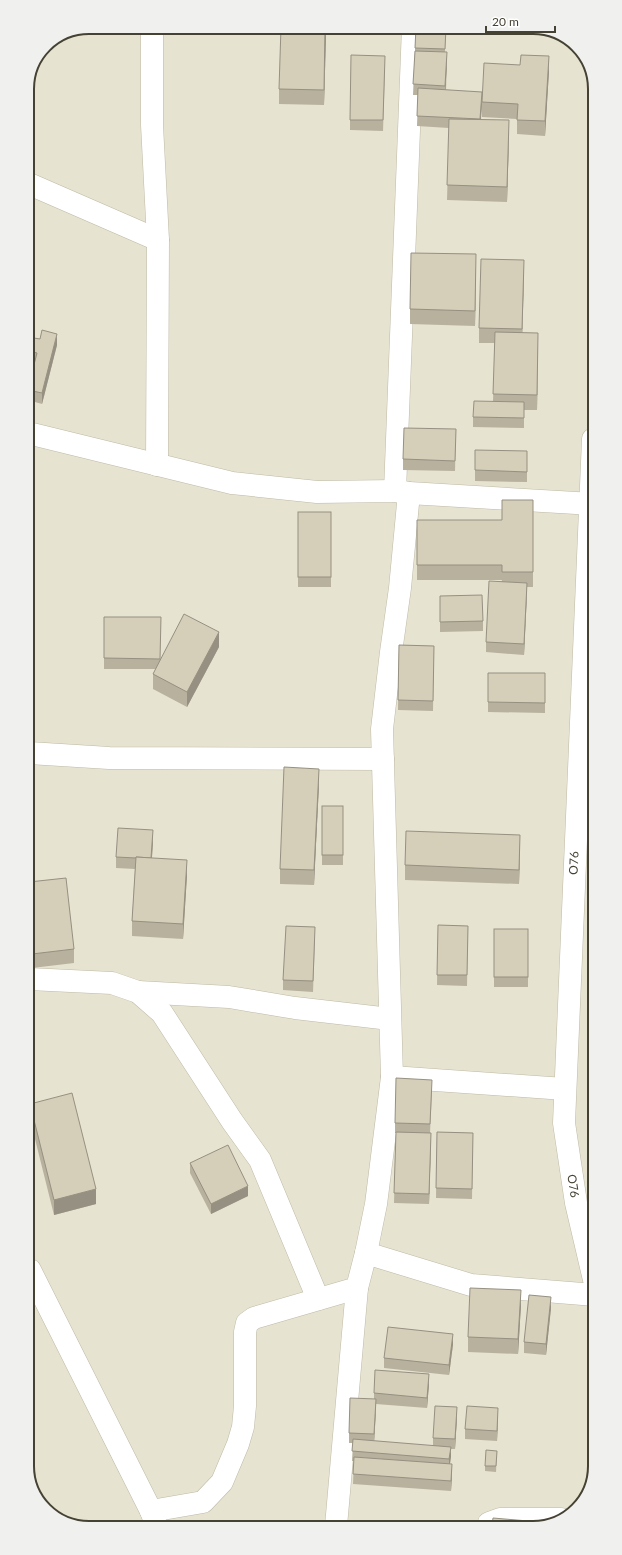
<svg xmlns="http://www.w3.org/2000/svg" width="622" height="1555" viewBox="0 0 622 1555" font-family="Lato,sans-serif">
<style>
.residential{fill:#e7e3d1}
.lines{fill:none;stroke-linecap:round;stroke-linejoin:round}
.minor-casing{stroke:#bebaa6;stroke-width:23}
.minor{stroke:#fff;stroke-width:22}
.wall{fill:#b7b19e}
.shaded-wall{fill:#959081}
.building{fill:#d5ceb8;stroke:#959081}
.labels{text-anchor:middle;stroke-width:3;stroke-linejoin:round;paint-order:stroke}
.street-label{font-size:12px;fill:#454133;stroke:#fff}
.rim{fill:none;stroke:#454133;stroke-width:2}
</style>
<rect width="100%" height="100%" fill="#f3f0e3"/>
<path class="residential" d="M 89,27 L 537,27 L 571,40 L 592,70 L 595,1466 L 582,1503 L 552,1525 L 85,1528 L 51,1515 L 30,1485 L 27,86 L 45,45 Z"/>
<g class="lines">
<defs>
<g id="minor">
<path d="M 152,27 L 152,125 L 158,240 L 157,465"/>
<path d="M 27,183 L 158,240"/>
<path d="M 28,433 L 232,483 L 317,492 L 395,491 L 409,493 L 593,504"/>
<path d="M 593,439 L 564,1123 L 576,1203 L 595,1284"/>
<path d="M 395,491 L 413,27"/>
<path d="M 29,753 L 109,758 L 383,759"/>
<path d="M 29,979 L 112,983 L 138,992 L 162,1013 L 232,1121 L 260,1160 L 318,1299"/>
<path d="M 138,992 L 229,997 L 295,1008 L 390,1019"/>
<path d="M 392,1077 L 565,1089"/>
<path d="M 366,1253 L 471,1285 L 595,1295"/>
<path d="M 30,1270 L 151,1511 L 157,1527"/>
<path d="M 151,1511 L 203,1502 L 222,1482 L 238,1444 L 243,1427 L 245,1406 L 245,1332 L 247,1323 L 254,1318 L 357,1288 L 366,1253 L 376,1204 L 392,1077 L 382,729 L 391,652 L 400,588 L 409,493"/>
<path d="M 489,1525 L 489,1523 L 500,1519 L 561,1519"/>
<path d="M 336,1526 L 357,1288"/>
</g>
</defs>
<use href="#minor" class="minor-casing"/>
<use href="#minor" class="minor"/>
</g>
<g class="wall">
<path d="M 416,27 L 446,27 L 445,52 L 447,63 L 446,90 L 482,103 L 481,120 L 509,135 L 507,202 L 447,200 L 449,128 L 417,126 L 418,95 L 413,95 Z"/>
<path d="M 326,36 L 324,105 L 279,104 L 279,89 Z"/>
<path d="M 385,67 L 383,131 L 350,130 L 350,120 Z"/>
<path d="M 549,71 L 545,136 L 517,134 L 517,119 L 482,117 L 482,102 Z"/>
<path d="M 476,269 L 475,326 L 410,324 L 410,309 Z"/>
<path d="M 524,275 L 522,332 L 538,348 L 537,410 L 524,410 L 524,428 L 473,427 L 473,417 L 493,401 L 495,343 L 479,343 L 479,328 Z"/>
<path d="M 40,339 L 57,345 L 42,404 L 28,400 L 28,388 L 34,363 L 30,362 L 30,351 Z"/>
<path d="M 456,429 L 455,471 L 403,470 L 403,459 Z"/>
<path d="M 475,450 L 527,462 L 527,482 L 475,481 Z"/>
<path d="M 533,500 L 533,587 L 527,587 L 524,655 L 486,652 L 486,642 L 502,580 L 417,580 L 417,520 L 502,520 Z"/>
<rect x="298" y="512" width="33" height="75"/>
<path d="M 440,596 L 483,621 L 483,631 L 440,632 Z"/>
<path d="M 104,617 L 161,617 L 160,660 L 219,647 L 187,707 L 153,689 L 153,674 L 156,669 L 104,669 Z"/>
<path d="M 399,645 L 434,646 L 433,711 L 398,710 Z"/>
<path d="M 488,673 L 545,673 L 545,713 L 488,712 Z"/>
<path d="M 319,784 L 314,885 L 280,884 L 280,869 Z"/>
<rect x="322" y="806" width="21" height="59"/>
<path d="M 153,841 L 152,858 L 187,875 L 183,939 L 132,936 L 132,921 L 135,869 L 116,868 L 116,857 Z"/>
<path d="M 520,850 L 519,884 L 405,880 L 405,865 Z"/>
<path d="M 29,882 L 74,949 L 74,963 L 32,968 L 29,941 Z"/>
<path d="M 438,925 L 468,926 L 467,986 L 437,985 Z"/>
<rect x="494" y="929" width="34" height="58"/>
<path d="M 315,938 L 313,992 L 283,990 L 283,980 Z"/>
<path d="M 432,1090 L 430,1133 L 431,1143 L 429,1204 L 394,1203 L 396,1133 L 395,1133 L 395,1123 Z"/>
<path d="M 30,1104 L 96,1204 L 54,1215 L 30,1119 Z"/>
<path d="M 437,1132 L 473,1133 L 472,1199 L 436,1198 Z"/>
<path d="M 190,1163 L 248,1196 L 211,1214 L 190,1173 Z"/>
<path d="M 521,1305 L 518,1354 L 468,1352 L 468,1337 Z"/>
<path d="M 551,1308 L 546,1355 L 524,1353 L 524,1342 Z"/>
<path d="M 453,1344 L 449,1375 L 384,1368 L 384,1358 Z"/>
<path d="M 429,1384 L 427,1408 L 376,1404 L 374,1441 L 433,1446 L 433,1438 L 457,1417 L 455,1449 L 451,1449 L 450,1464 L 452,1475 L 451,1491 L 353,1484 L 354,1461 L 352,1461 L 353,1443 L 349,1443 L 349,1433 L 374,1399 L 374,1393 Z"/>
<path d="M 498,1419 L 497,1441 L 465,1439 L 465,1429 Z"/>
<path d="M 497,1451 L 496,1472 L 485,1471 L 485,1466 Z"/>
</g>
<g class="shaded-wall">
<path d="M 325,27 L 326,36 L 324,105 L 324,90 Z"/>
<path d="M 447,52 L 447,63 L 445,96 L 445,86 Z"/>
<path d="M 549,56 L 549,71 L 545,136 L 545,121 Z"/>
<path d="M 482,92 L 482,103 L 480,130 L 480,119 Z"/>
<path d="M 509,120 L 509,135 L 507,202 L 507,187 Z"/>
<path d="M 476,254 L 476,269 L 475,326 L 475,311 Z"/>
<path d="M 524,260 L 524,275 L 522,344 L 522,329 Z"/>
<path d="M 30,328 L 30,338 L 28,345 L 28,335 Z"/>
<path d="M 538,333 L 538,348 L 537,410 L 537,395 Z"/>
<path d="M 57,334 L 57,345 L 42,404 L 42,393 Z"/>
<path d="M 527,583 L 527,594 L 524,655 L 524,644 Z"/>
<path d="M 219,632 L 219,647 L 187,707 L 187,692 Z"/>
<path d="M 319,769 L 319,784 L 314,885 L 314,870 Z"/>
<path d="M 153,830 L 153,841 L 151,870 L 151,859 Z"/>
<path d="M 520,835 L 520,850 L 519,884 L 519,870 Z"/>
<path d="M 187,860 L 187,875 L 183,939 L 183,924 Z"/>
<path d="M 431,1133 L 431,1143 L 429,1204 L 429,1194 Z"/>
<path d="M 248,1186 L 248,1196 L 211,1214 L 211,1204 Z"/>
<path d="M 96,1189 L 96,1204 L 54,1215 L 54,1200 Z"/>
<path d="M 521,1290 L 521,1305 L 518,1354 L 518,1339 Z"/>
<path d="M 551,1297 L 551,1308 L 546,1355 L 546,1344 Z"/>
<path d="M 453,1334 L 453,1344 L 449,1375 L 449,1365 Z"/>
<path d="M 429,1374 L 429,1384 L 427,1408 L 427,1398 Z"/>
<path d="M 376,1399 L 376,1410 L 374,1444 L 374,1434 Z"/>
<path d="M 457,1407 L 457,1417 L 455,1449 L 455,1439 Z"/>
<path d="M 498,1408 L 498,1419 L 497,1441 L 497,1431 Z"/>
<path d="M 451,1447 L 451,1457 L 449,1470 L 449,1459 Z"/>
<path d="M 452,1464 L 452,1475 L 451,1491 L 451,1481 Z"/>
</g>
<g class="building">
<path d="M 281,27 L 325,27 L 324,90 L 279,89 Z"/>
<path d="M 416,27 L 446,27 L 445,49 L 415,48 Z"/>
<path d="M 415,51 L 447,52 L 445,86 L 413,84 Z"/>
<path d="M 351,55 L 385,56 L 383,120 L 350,120 Z"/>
<path d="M 521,55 L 549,56 L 545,121 L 517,120 L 518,104 L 482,102 L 484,63 L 520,65 Z"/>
<path d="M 418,88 L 482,92 L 480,119 L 417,116 Z"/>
<path d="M 449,119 L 509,120 L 507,187 L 447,185 Z"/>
<path d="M 411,253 L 476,254 L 475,311 L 410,309 Z"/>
<path d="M 481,259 L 524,260 L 522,329 L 479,328 Z"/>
<path d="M 28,327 L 30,328 L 28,335 Z"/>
<path d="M 42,330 L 57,334 L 42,393 L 28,390 L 28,388 L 37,353 L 30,351 L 34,338 L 40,339 Z"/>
<path d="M 495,332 L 538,333 L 537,395 L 493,394 Z"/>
<path d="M 474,401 L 524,402 L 524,418 L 473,417 Z"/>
<path d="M 404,428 L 456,429 L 455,461 L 403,459 Z"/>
<path d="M 475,450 L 527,451 L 527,472 L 475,470 Z"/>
<path d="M 502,500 L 533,500 L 533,572 L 502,572 L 502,565 L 417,565 L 417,520 L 502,520 Z"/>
<rect x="298" y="512" width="33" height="65"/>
<path d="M 489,581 L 527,583 L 524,644 L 486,642 Z"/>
<path d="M 482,595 L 483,621 L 440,622 L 440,596 Z"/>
<path d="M 184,614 L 219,632 L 187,692 L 153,674 Z"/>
<path d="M 104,617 L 161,617 L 160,659 L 104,658 Z"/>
<path d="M 399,645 L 434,646 L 433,701 L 398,700 Z"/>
<path d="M 488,673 L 545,673 L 545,703 L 488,702 Z"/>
<path d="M 284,767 L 319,769 L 314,870 L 280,869 Z"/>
<rect x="322" y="806" width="21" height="49"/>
<path d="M 118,828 L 153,830 L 151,858 L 136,857 L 136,858 L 116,857 Z"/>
<path d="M 406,831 L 520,835 L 519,870 L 405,865 Z"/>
<path d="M 136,857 L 187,860 L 183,924 L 132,921 Z"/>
<path d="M 66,878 L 74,949 L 32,954 L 29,926 L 29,882 Z"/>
<path d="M 438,925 L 468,926 L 467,975 L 437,975 Z"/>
<path d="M 286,926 L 315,927 L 313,981 L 283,980 Z"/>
<rect x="494" y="929" width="34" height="48"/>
<path d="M 396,1078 L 432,1080 L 430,1124 L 395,1123 Z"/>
<path d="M 72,1093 L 96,1189 L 54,1200 L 30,1104 Z"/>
<path d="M 396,1132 L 431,1133 L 429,1194 L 394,1193 Z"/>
<path d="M 437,1132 L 473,1133 L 472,1189 L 436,1188 Z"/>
<path d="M 228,1145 L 248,1186 L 211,1204 L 190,1163 Z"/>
<path d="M 470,1288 L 521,1290 L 518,1339 L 468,1337 Z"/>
<path d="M 529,1295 L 551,1297 L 546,1344 L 524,1342 Z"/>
<path d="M 388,1327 L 453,1334 L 449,1365 L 384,1358 Z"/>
<path d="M 375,1370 L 429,1374 L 427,1398 L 374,1393 Z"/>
<path d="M 350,1398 L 376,1399 L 374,1434 L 349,1433 Z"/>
<path d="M 435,1406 L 457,1407 L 455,1439 L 433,1438 Z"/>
<path d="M 467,1406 L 498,1408 L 497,1431 L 465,1429 Z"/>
<path d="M 353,1439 L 451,1447 L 449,1459 L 352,1451 Z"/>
<path d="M 486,1450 L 497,1451 L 496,1466 L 485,1466 Z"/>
<path d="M 354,1457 L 452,1464 L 451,1481 L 353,1474 Z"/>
<path d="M 493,1518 L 540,1522 L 540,1525 L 492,1525 Z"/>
</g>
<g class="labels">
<g class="street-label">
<text transform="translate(574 863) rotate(-88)" y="4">O76</text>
<text transform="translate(573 1186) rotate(81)" y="4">O76</text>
</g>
</g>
<path d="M0 0H622V1555H0ZM89 34H533A55 55 0 0 1 588 89V1466A55 55 0 0 1 533 1521H89A55 55 0 0 1 34 1466V89A55 55 0 0 1 89 34Z" fill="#f0f0ef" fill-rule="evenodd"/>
<path class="rim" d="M89 34H533A55 55 0 0 1 588 89V1466A55 55 0 0 1 533 1521H89A55 55 0 0 1 34 1466V89A55 55 0 0 1 89 34Z"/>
<path d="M486 26v6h69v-6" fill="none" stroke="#454133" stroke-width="2"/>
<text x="492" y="26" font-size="12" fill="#454133" stroke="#ffffff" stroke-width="3" paint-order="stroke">20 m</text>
</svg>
